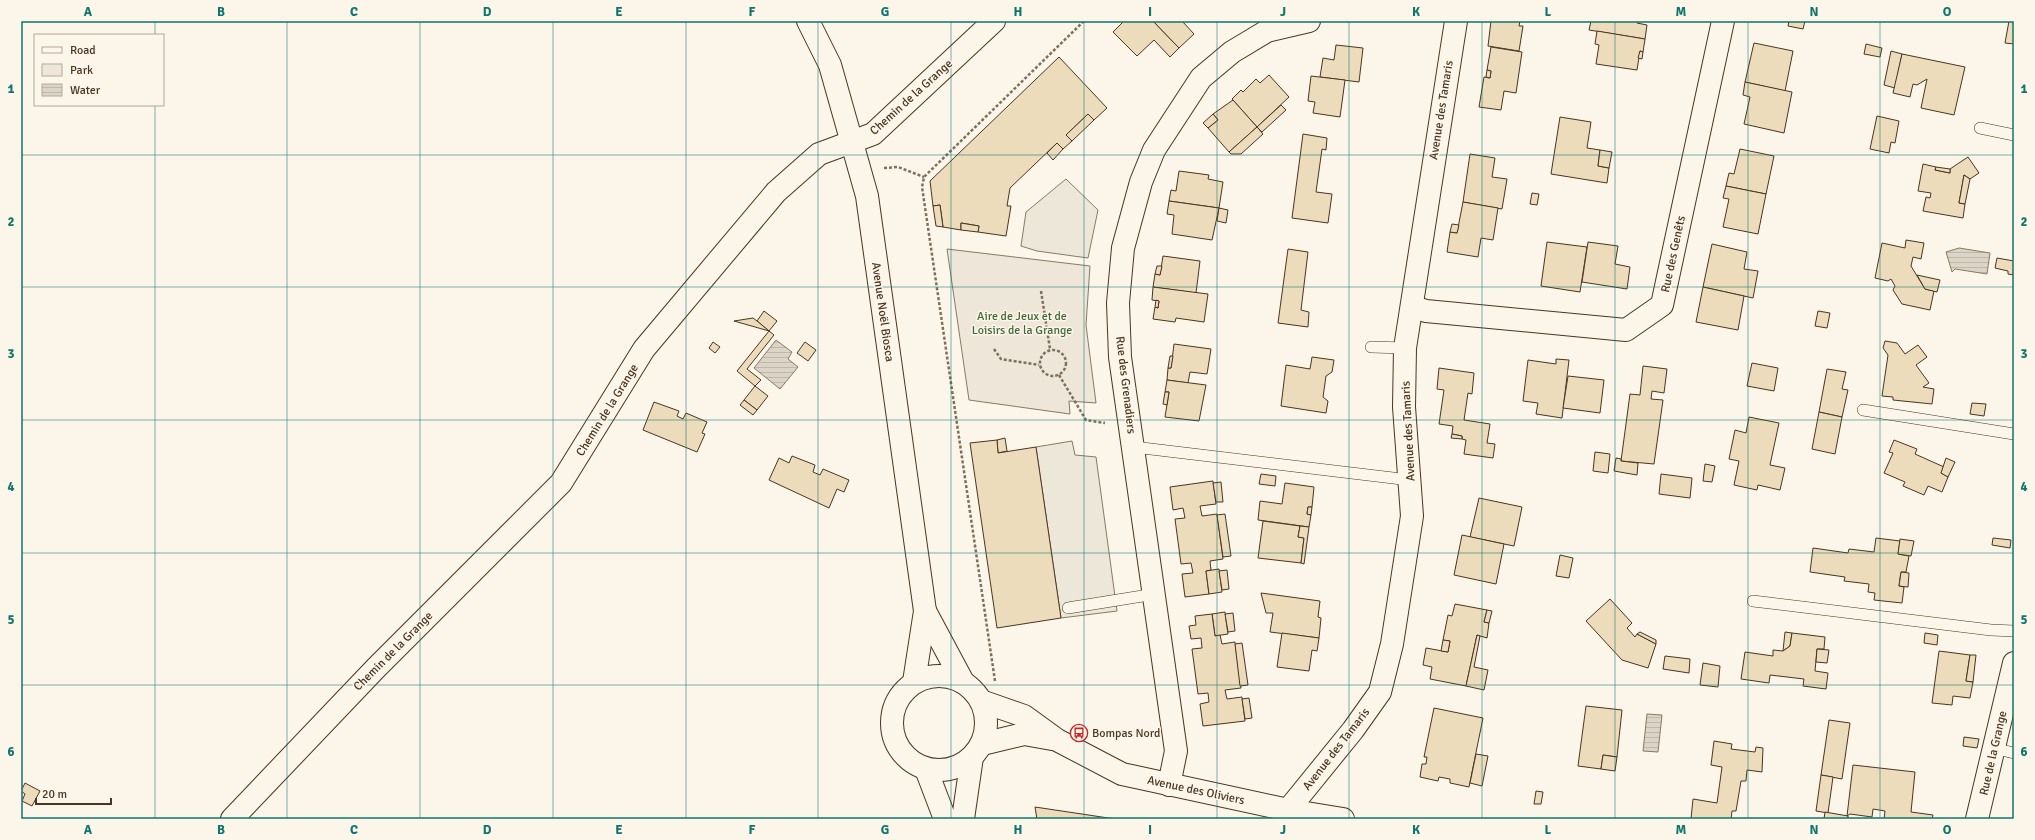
<svg xmlns="http://www.w3.org/2000/svg" width="2035" height="840" viewBox="0 0 2035 840" font-family="Signika,sans-serif">
<style>
.green{fill:#ede6d9;stroke:#887966}
.parking{fill:#ede7d9;stroke:#887966}
.water{fill:url(#water-rules);stroke:#887966}
.building{fill:#ecdcbc;stroke:#4a3520}
.lines{fill:none;stroke-linecap:round;stroke-linejoin:round}
.lane-casing{stroke:#4a3520;stroke-width:12}
.street-casing{stroke:#4a3520;stroke-width:24}
.secondary-casing{stroke:#4a3520;stroke-width:24}
.path{stroke:#7f6f5c;stroke-width:2.5;stroke-dasharray:3 2;stroke-linecap:butt}
.lane{stroke:#fbf6e9;stroke-width:11}
.street{stroke:#fbf6e9;stroke-width:22}
.secondary{stroke:#fbf6e9;stroke-width:22}
.grid{fill:none;stroke:#0f766e;stroke-width:1;stroke-opacity:0.55}
.labels{text-anchor:middle;stroke-width:3;stroke-linejoin:round;paint-order:stroke}
.street-label{font-size:12px;fill:#4a3520;stroke:#fbf6e9}
.park-label{font-size:12px;fill:#436837;stroke:#fbf6e9}
.poi-label{font-size:12px;fill:#4a3520;stroke:#fbf6e9;text-anchor:start}
.neatline{fill:none;stroke:#0f766e;stroke-width:1.5}
.grid-label{font-size:13px;text-anchor:middle;font-weight:bold;fill:#0f766e}
</style>
<defs>
<pattern id="water-rules" width="6" height="5" patternUnits="userSpaceOnUse"><rect width="6" height="5" fill="#dcd4c6"/><path d="M0 2.5h6" fill="none" stroke="#beb7aa"/></pattern>
</defs>
<rect width="100%" height="100%" fill="#fbf6e9"/>
<path class="green" d="M 947,249 L 1090,266 L 1086,325 L 1096,403 L 1069,401 L 1070,414 L 969,400 Z"/>
<g class="parking">
<path d="M 1066,179 L 1098,210 L 1088,258 L 1037,251 L 1021,246 L 1026,212 Z"/>
<path d="M 1072,441 L 1075,455 L 1096,457 L 1117,611 L 1061,618 L 1036,447 Z"/>
</g>
<g class="water">
<path d="M 1959,248 L 1990,253 L 1987,274 L 1955,269 L 1952,272 L 1946,252 Z"/>
<path d="M 776,340 L 792,352 L 788,359 L 798,367 L 780,389 L 754,368 Z"/>
<path d="M 1647,714 L 1662,715 L 1658,752 L 1643,751 Z"/>
</g>
<g class="building">
<path d="M 1124,21 L 1153,21 L 1179,48 L 1170,57 L 1154,40 L 1137,56 L 1113,32 Z"/>
<path d="M 1153,21 L 1182,21 L 1194,34 L 1179,48 Z"/>
<path d="M 1491,21 L 1520,21 L 1519,26 L 1523,26 L 1519,51 L 1488,46 Z"/>
<path d="M 1591,21 L 1637,21 L 1637,23 L 1647,25 L 1645,39 L 1589,30 Z"/>
<path d="M 1789,21 L 1805,21 L 1803,29 L 1788,26 Z"/>
<path d="M 2009,21 L 2014,21 L 2014,44 L 2005,43 Z"/>
<path d="M 1597,31 L 1645,39 L 1643,52 L 1640,51 L 1637,70 L 1596,64 L 1599,45 L 1595,44 Z"/>
<path d="M 1754,43 L 1793,51 L 1785,91 L 1745,82 Z"/>
<path d="M 1866,44 L 1882,48 L 1880,57 L 1864,54 Z"/>
<path d="M 1336,45 L 1363,48 L 1359,82 L 1320,77 L 1323,58 L 1334,60 Z"/>
<path d="M 1491,47 L 1522,52 L 1516,93 L 1504,91 L 1501,110 L 1479,107 L 1484,77 L 1490,78 L 1491,71 L 1487,70 Z"/>
<path d="M 1640,51 L 1643,52 L 1642,59 L 1638,58 Z"/>
<path d="M 1891,51 L 1902,54 L 1895,88 L 1884,85 Z"/>
<path d="M 1902,54 L 1965,67 L 1954,115 L 1921,108 L 1927,79 L 1917,85 L 1913,84 L 1910,97 L 1893,93 Z"/>
<path d="M 1059,57 L 1107,108 L 1094,120 L 1088,114 L 1066,135 L 1072,141 L 1063,149 L 1057,143 L 1010,188 L 1007,206 L 1011,206 L 1006,236 L 978,232 L 979,226 L 961,223 L 961,230 L 943,227 L 940,205 L 933,206 L 930,181 Z"/>
<path d="M 1487,70 L 1491,71 L 1490,78 L 1486,77 Z"/>
<path d="M 1269,75 L 1289,97 L 1257,127 L 1232,99 L 1241,90 L 1243,92 L 1256,79 L 1260,83 Z"/>
<path d="M 1311,76 L 1345,80 L 1340,117 L 1313,113 L 1315,102 L 1308,101 Z"/>
<path d="M 1745,82 L 1792,92 L 1784,133 L 1744,124 L 1750,97 L 1743,95 Z"/>
<path d="M 1233,100 L 1257,127 L 1229,152 L 1208,128 L 1218,120 L 1213,114 Z"/>
<path d="M 1281,105 L 1286,110 L 1262,132 L 1257,127 Z"/>
<path d="M 1088,114 L 1094,120 L 1072,141 L 1066,135 Z"/>
<path d="M 1213,114 L 1218,120 L 1208,128 L 1203,123 Z"/>
<path d="M 1877,116 L 1899,121 L 1895,143 L 1891,142 L 1889,153 L 1870,149 Z"/>
<path d="M 1560,117 L 1591,122 L 1587,148 L 1600,150 L 1598,166 L 1609,168 L 1607,183 L 1551,174 Z"/>
<path d="M 1257,127 L 1263,134 L 1241,154 L 1231,154 L 1229,152 Z"/>
<path d="M 1303,134 L 1327,138 L 1326,150 L 1322,149 L 1316,192 L 1332,194 L 1328,223 L 1292,218 Z"/>
<path d="M 1057,143 L 1063,149 L 1053,160 L 1047,153 Z"/>
<path d="M 1740,149 L 1774,156 L 1766,194 L 1726,186 L 1729,173 L 1734,174 Z"/>
<path d="M 1600,150 L 1612,152 L 1609,168 L 1598,166 Z"/>
<path d="M 1470,154 L 1495,158 L 1492,177 L 1507,179 L 1502,209 L 1463,202 Z"/>
<path d="M 1968,157 L 1979,173 L 1970,179 L 1964,175 L 1959,203 L 1965,204 L 1963,218 L 1923,211 L 1926,197 L 1930,198 L 1931,193 L 1918,191 L 1923,164 L 1936,167 L 1935,170 L 1950,173 L 1950,169 Z"/>
<path d="M 1936,167 L 1950,169 L 1950,173 L 1935,170 Z"/>
<path d="M 1179,171 L 1209,175 L 1208,179 L 1223,182 L 1219,208 L 1169,201 L 1171,190 L 1176,191 Z"/>
<path d="M 1964,175 L 1970,179 L 1965,204 L 1959,203 Z"/>
<path d="M 1726,186 L 1766,194 L 1758,234 L 1723,227 L 1729,199 L 1723,198 Z"/>
<path d="M 1532,193 L 1539,194 L 1537,205 L 1530,204 Z"/>
<path d="M 1169,201 L 1219,208 L 1212,240 L 1172,234 L 1174,215 L 1167,214 Z"/>
<path d="M 1463,202 L 1498,208 L 1493,240 L 1481,238 L 1478,257 L 1447,252 L 1450,232 L 1457,233 Z"/>
<path d="M 940,205 L 943,227 L 936,226 L 933,206 Z"/>
<path d="M 1219,208 L 1228,210 L 1226,223 L 1217,221 Z"/>
<path d="M 961,223 L 979,226 L 978,232 L 961,230 Z"/>
<path d="M 1452,224 L 1459,225 L 1457,233 L 1450,232 Z"/>
<path d="M 1906,240 L 1924,243 L 1921,259 L 1913,257 L 1911,266 L 1925,289 L 1934,291 L 1930,310 L 1902,304 L 1893,290 L 1895,286 L 1891,279 L 1888,281 L 1875,278 L 1882,243 L 1905,248 Z"/>
<path d="M 1547,242 L 1587,247 L 1580,292 L 1541,286 Z"/>
<path d="M 1588,242 L 1618,246 L 1615,264 L 1630,267 L 1627,289 L 1582,282 Z"/>
<path d="M 1712,244 L 1747,252 L 1744,269 L 1758,271 L 1753,298 L 1703,287 Z"/>
<path d="M 1288,249 L 1308,252 L 1301,310 L 1309,312 L 1308,327 L 1278,323 Z"/>
<path d="M 1163,256 L 1200,261 L 1196,293 L 1153,287 L 1155,274 L 1160,275 Z"/>
<path d="M 1997,258 L 2014,261 L 2014,275 L 2008,274 L 2008,271 L 1995,268 Z"/>
<path d="M 1157,266 L 1162,266 L 1160,275 L 1155,274 Z"/>
<path d="M 1917,275 L 1940,280 L 1937,292 L 1925,289 Z"/>
<path d="M 1153,287 L 1208,294 L 1204,322 L 1176,318 L 1175,322 L 1153,319 L 1155,307 L 1158,308 L 1159,301 L 1152,300 Z"/>
<path d="M 1703,287 L 1744,296 L 1738,330 L 1696,322 Z"/>
<path d="M 1156,300 L 1159,301 L 1158,308 L 1155,307 Z"/>
<path d="M 764,311 L 777,321 L 769,331 L 757,321 Z"/>
<path d="M 1818,311 L 1830,313 L 1827,328 L 1815,326 Z"/>
<path d="M 753,318 L 757,321 L 769,331 L 734,321 Z"/>
<path d="M 769,331 L 774,335 L 747,369 L 761,380 L 755,386 L 737,371 Z"/>
<path d="M 1885,341 L 1897,343 L 1905,354 L 1918,345 L 1927,357 L 1916,365 L 1929,383 L 1923,387 L 1934,389 L 1932,404 L 1893,400 L 1893,397 L 1882,396 L 1888,355 L 1883,348 Z"/>
<path d="M 713,342 L 720,347 L 715,353 L 709,348 Z"/>
<path d="M 805,342 L 816,350 L 808,361 L 797,353 Z"/>
<path d="M 1174,344 L 1211,349 L 1207,374 L 1190,372 L 1188,383 L 1167,380 L 1168,368 L 1171,368 Z"/>
<path d="M 1170,356 L 1173,356 L 1171,368 L 1168,368 Z"/>
<path d="M 1312,357 L 1334,360 L 1332,372 L 1326,376 L 1323,397 L 1328,401 L 1326,413 L 1281,406 L 1286,365 L 1310,369 Z"/>
<path d="M 1556,359 L 1569,360 L 1562,418 L 1536,414 L 1538,403 L 1523,401 L 1528,360 L 1556,364 Z"/>
<path d="M 1752,363 L 1778,368 L 1774,391 L 1747,386 Z"/>
<path d="M 1643,366 L 1667,369 L 1664,393 L 1652,391 L 1651,399 L 1663,400 L 1654,464 L 1621,461 L 1630,394 L 1640,395 Z"/>
<path d="M 1439,368 L 1474,373 L 1472,394 L 1468,393 L 1464,420 L 1490,424 L 1487,443 L 1495,444 L 1493,458 L 1464,454 L 1466,440 L 1462,439 L 1462,436 L 1452,434 L 1453,426 L 1439,424 L 1444,390 L 1437,389 Z"/>
<path d="M 1827,369 L 1846,372 L 1842,389 L 1848,390 L 1842,417 L 1819,412 Z"/>
<path d="M 1568,376 L 1604,380 L 1600,413 L 1563,408 Z"/>
<path d="M 1167,380 L 1206,385 L 1199,421 L 1165,417 L 1169,392 L 1165,392 Z"/>
<path d="M 755,386 L 768,396 L 757,410 L 744,400 Z"/>
<path d="M 1165,392 L 1169,392 L 1167,405 L 1163,404 Z"/>
<path d="M 744,400 L 757,410 L 753,415 L 740,405 Z"/>
<path d="M 654,402 L 679,411 L 677,416 L 683,419 L 686,413 L 707,422 L 702,433 L 705,434 L 697,452 L 643,430 Z"/>
<path d="M 1972,403 L 1986,404 L 1984,416 L 1970,414 Z"/>
<path d="M 1819,412 L 1842,417 L 1835,454 L 1812,449 Z"/>
<path d="M 1749,417 L 1779,423 L 1770,465 L 1785,468 L 1780,490 L 1758,485 L 1757,490 L 1734,485 L 1739,461 L 1729,459 L 1735,430 L 1746,433 Z"/>
<path d="M 1452,434 L 1462,436 L 1462,439 L 1451,438 Z"/>
<path d="M 1005,438 L 1007,451 L 998,453 L 997,440 Z"/>
<path d="M 997,440 L 998,453 L 1036,447 L 1061,618 L 997,628 L 970,443 Z"/>
<path d="M 1894,440 L 1917,449 L 1915,454 L 1944,467 L 1941,473 L 1948,477 L 1942,492 L 1928,486 L 1924,495 L 1903,486 L 1905,482 L 1884,473 L 1893,453 L 1889,452 Z"/>
<path d="M 1595,452 L 1610,454 L 1608,473 L 1593,471 Z"/>
<path d="M 792,456 L 815,465 L 813,472 L 820,475 L 823,469 L 849,480 L 844,492 L 837,489 L 829,508 L 769,480 L 779,458 L 789,463 Z"/>
<path d="M 1616,458 L 1621,459 L 1621,461 L 1638,463 L 1637,475 L 1614,471 Z"/>
<path d="M 1946,458 L 1955,462 L 1948,477 L 1941,473 Z"/>
<path d="M 1705,464 L 1715,466 L 1712,482 L 1703,481 Z"/>
<path d="M 1261,474 L 1276,476 L 1275,486 L 1259,484 Z"/>
<path d="M 1661,474 L 1692,478 L 1690,498 L 1659,494 Z"/>
<path d="M 1213,481 L 1216,504 L 1200,506 L 1202,516 L 1217,514 L 1223,559 L 1210,561 L 1211,570 L 1206,571 L 1209,594 L 1185,597 L 1182,574 L 1193,573 L 1191,563 L 1181,564 L 1175,519 L 1185,518 L 1183,508 L 1173,510 L 1170,487 Z"/>
<path d="M 1221,482 L 1223,502 L 1216,502 L 1213,483 Z"/>
<path d="M 1285,483 L 1314,487 L 1312,507 L 1308,507 L 1307,514 L 1311,515 L 1309,527 L 1258,520 L 1260,501 L 1282,504 Z"/>
<path d="M 1479,498 L 1522,507 L 1514,546 L 1470,537 Z"/>
<path d="M 1308,507 L 1312,507 L 1311,515 L 1307,514 Z"/>
<path d="M 1225,514 L 1231,556 L 1223,557 L 1217,515 Z"/>
<path d="M 1263,521 L 1300,526 L 1298,537 L 1304,538 L 1301,563 L 1258,558 Z"/>
<path d="M 1300,526 L 1309,527 L 1304,564 L 1301,563 L 1304,538 L 1298,537 Z"/>
<path d="M 1462,535 L 1504,544 L 1496,584 L 1454,575 Z"/>
<path d="M 1876,538 L 1900,541 L 1898,554 L 1909,556 L 1906,572 L 1901,572 L 1899,586 L 1904,587 L 1902,603 L 1874,600 L 1875,593 L 1868,592 L 1869,584 L 1844,581 L 1845,577 L 1810,572 L 1813,548 L 1848,553 L 1849,549 L 1874,552 Z"/>
<path d="M 1993,538 L 2011,540 L 2010,548 L 1992,545 Z"/>
<path d="M 1900,539 L 1914,541 L 1911,556 L 1898,554 Z"/>
<path d="M 1560,555 L 1573,558 L 1569,578 L 1556,576 Z"/>
<path d="M 1219,569 L 1222,592 L 1209,594 L 1206,571 Z"/>
<path d="M 1227,570 L 1229,589 L 1222,590 L 1219,571 Z"/>
<path d="M 1901,572 L 1909,573 L 1908,587 L 1899,586 Z"/>
<path d="M 1261,593 L 1320,601 L 1318,617 L 1321,618 L 1319,638 L 1270,632 L 1273,613 L 1266,613 Z"/>
<path d="M 1610,599 L 1632,623 L 1627,628 L 1635,637 L 1637,634 L 1656,644 L 1648,668 L 1622,660 L 1586,621 Z"/>
<path d="M 1455,604 L 1487,610 L 1484,622 L 1489,623 L 1487,638 L 1477,635 L 1466,686 L 1430,679 L 1432,667 L 1423,665 L 1426,648 L 1448,652 L 1450,641 L 1443,640 L 1448,615 L 1452,616 Z"/>
<path d="M 1487,610 L 1492,611 L 1489,623 L 1484,622 Z"/>
<path d="M 1225,612 L 1228,634 L 1215,636 L 1212,614 Z"/>
<path d="M 1233,613 L 1235,631 L 1228,632 L 1225,614 Z"/>
<path d="M 1212,614 L 1215,636 L 1220,635 L 1222,644 L 1235,642 L 1241,688 L 1225,690 L 1227,699 L 1242,697 L 1245,721 L 1203,726 L 1200,704 L 1209,702 L 1208,693 L 1198,694 L 1192,649 L 1202,648 L 1201,638 L 1191,639 L 1189,626 L 1196,625 L 1195,616 Z"/>
<path d="M 1640,632 L 1656,640 L 1656,644 L 1637,634 Z"/>
<path d="M 1785,632 L 1792,633 L 1790,646 L 1783,651 Z"/>
<path d="M 1282,633 L 1319,638 L 1317,651 L 1312,650 L 1309,671 L 1277,667 Z"/>
<path d="M 1792,633 L 1825,637 L 1824,649 L 1817,649 L 1815,671 L 1828,673 L 1826,689 L 1803,686 L 1804,679 L 1770,675 L 1769,683 L 1741,679 L 1745,652 L 1773,656 L 1773,650 L 1783,651 L 1790,646 Z"/>
<path d="M 1925,633 L 1938,635 L 1937,645 L 1924,643 Z"/>
<path d="M 1477,635 L 1480,636 L 1474,667 L 1488,670 L 1484,690 L 1466,686 Z"/>
<path d="M 1443,640 L 1450,641 L 1448,652 L 1441,651 Z"/>
<path d="M 1242,643 L 1248,685 L 1240,686 L 1235,644 Z"/>
<path d="M 1817,649 L 1829,650 L 1827,663 L 1816,662 Z"/>
<path d="M 1939,651 L 1970,655 L 1966,681 L 1973,682 L 1970,698 L 1953,696 L 1952,705 L 1932,703 Z"/>
<path d="M 1970,655 L 1976,655 L 1973,682 L 1966,681 Z"/>
<path d="M 1665,656 L 1690,659 L 1689,673 L 1663,669 Z"/>
<path d="M 1703,663 L 1720,666 L 1718,687 L 1700,685 Z"/>
<path d="M 1249,698 L 1252,718 L 1245,719 L 1242,699 Z"/>
<path d="M 1586,706 L 1622,710 L 1617,757 L 1603,755 L 1601,769 L 1578,766 Z"/>
<path d="M 1434,708 L 1483,718 L 1469,787 L 1450,783 L 1450,779 L 1439,777 L 1438,781 L 1420,777 L 1422,764 L 1426,764 L 1427,757 L 1424,757 Z"/>
<path d="M 1829,720 L 1850,723 L 1842,779 L 1821,775 Z"/>
<path d="M 1964,737 L 1979,739 L 1977,748 L 1963,746 Z"/>
<path d="M 1714,741 L 1732,744 L 1731,749 L 1755,752 L 1756,747 L 1763,748 L 1762,772 L 1747,770 L 1746,781 L 1741,781 L 1736,811 L 1732,811 L 1731,819 L 1691,819 L 1693,799 L 1717,803 L 1722,767 L 1711,765 Z"/>
<path d="M 1476,754 L 1488,756 L 1482,786 L 1470,783 Z"/>
<path d="M 1603,755 L 1617,757 L 1615,771 L 1601,769 Z"/>
<path d="M 1853,765 L 1915,772 L 1911,812 L 1933,815 L 1932,819 L 1884,819 L 1885,811 L 1873,809 L 1872,817 L 1850,814 L 1847,816 Z"/>
<path d="M 1821,775 L 1833,777 L 1828,813 L 1816,811 Z"/>
<path d="M 25,783 L 40,791 L 32,806 L 22,801 L 25,794 L 21,791 Z"/>
<path d="M 1536,791 L 1543,792 L 1541,804 L 1534,804 Z"/>
<path d="M 1035,807 L 1115,819 L 1037,819 Z"/>
<path d="M 1825,812 L 1848,816 L 1848,819 L 1824,819 Z"/>
</g>
<g class="lines">
<defs>
<g id="lane">
<path d="M 1980,128 L 2014,135"/>
<path d="M 1371,347 L 1405,348"/>
<path d="M 1863,410 L 2014,434"/>
<path d="M 1134,447 L 1410,480"/>
<path d="M 1753,601 L 1991,630 L 2014,631"/>
<path d="M 1068,608 L 1155,594"/>
<path d="M 1993,748 L 2014,753"/>
</g>
<g id="street">
<path d="M 1413,307 L 1426,311 L 1626,330 L 1662,305 L 1723,21"/>
<path d="M 981,701 L 1024,716 L 1057,740 L 1122,774 L 1288,810 L 1343,819"/>
<path d="M 982,744 L 1024,734 L 1052,739"/>
<path d="M 1169,785 L 1176,751 L 1120,357 L 1118,303 L 1123,248 L 1141,182 L 1154,150 L 1201,78 L 1232,52 L 1267,31 L 1309,21"/>
<path d="M 1288,810 L 1353,730 L 1380,692 L 1392,644 L 1412,516 L 1404,407 L 1405,348 L 1456,21"/>
<path d="M 232,819 L 375,669 L 561,483 L 644,349 L 776,192 L 819,154 L 873,134 L 994,21"/>
<path d="M 1977,819 L 2014,663"/>
</g>
<g id="secondary">
<path d="M 808,21 L 830,65 L 867,196 L 925,611 L 914,682"/>
<path d="M 925,611 L 963,682"/>
<circle cx="939" cy="723" r="47"/>
<path d="M 926,769 L 945,819"/>
<path d="M 963,819 L 972,757"/>
</g>
</defs>
<use href="#lane" class="lane-casing"/>
<use href="#street" class="street-casing"/>
<use href="#secondary" class="secondary-casing"/>
<g class="path">
<path d="M 884,168 L 898,167 L 924,177"/>
<path d="M 1041,291 L 1050,349"/>
<path d="M 994,349 L 1001,359 L 1039,365"/>
<circle cx="1053" cy="363" r="13"/>
<path d="M 1059,375 L 1086,420 L 1105,423"/>
<path d="M 995,681 L 922,187 L 924,177 L 1084,21"/>
</g>
<use href="#lane" class="lane"/>
<use href="#street" class="street"/>
<use href="#secondary" class="secondary"/>
</g>
<path class="grid" d="M 155,21 L 155,35M 287,21 L 287,819M 420,21 L 420,819M 553,21 L 553,819M 686,21 L 686,819M 818,21 L 818,819M 951,21 L 951,819M 1084,21 L 1084,819M 1217,21 L 1217,819M 1349,21 L 1349,819M 1482,21 L 1482,819M 1615,21 L 1615,819M 1748,21 L 1748,819M 1880,21 L 1880,819M 155,105 L 155,819M 21,155 L 2014,155M 21,287 L 2014,287M 21,420 L 2014,420M 21,553 L 2014,553M 21,685 L 2014,685"/>
<defs>
<symbol id="bus-ring" viewBox="-11 -11 22 22"><circle r="9.5" fill="#fbf6e9" stroke="#c62828" stroke-width="1.5"/><path d="M-5-6H5V4H4V6H2V4H-2V6H-4V4H-5ZM-3.5-4V0h7V-4ZM-3.5 1.2v1.5H-2V1.2ZM2 1.2v1.5H3.5V1.2Z" fill="#c62828"/></symbol>
</defs>
<g fill-rule="evenodd">
<use href="#bus-ring" x="1069" y="723" width="20" height="20"/>
</g>
<g class="labels">
<g class="street-label">
<text transform="translate(911 97) rotate(-42)" y="4">Chemin de la Grange</text>
<text transform="translate(1441 110) rotate(-81)" y="4">Avenue des Tamaris</text>
<text transform="translate(1673 254) rotate(-78)" y="4">Rue des Genêts</text>
<text transform="translate(883 312) rotate(82)" y="4">Avenue Noël Biosca</text>
<text transform="translate(1126 385) rotate(83)" y="4">Rue des Grenadiers</text>
<text transform="translate(607 410) rotate(-58)" y="4">Chemin de la Grange</text>
<text transform="translate(1408 431) rotate(-93)" y="4">Avenue des Tamaris</text>
<text transform="translate(393 651) rotate(-45)" y="4">Chemin de la Grange</text>
<text transform="translate(1336 749) rotate(-52)" y="4">Avenue des Tamaris</text>
<text transform="translate(1993 753) rotate(-77)" y="4">Rue de la Grange</text>
<text transform="translate(1196 790) rotate(12)" y="4">Avenue des Oliviers</text>
</g>
<g class="park-label">
<text x="1022" y="320">Aire de Jeux et de<tspan x="1022" dy="14">Loisirs de la Grange</tspan></text>
</g>
<g class="poi-label">
<text x="1092" y="737">Bompas Nord</text>
</g>
</g>
<rect width="2035" height="840" fill="none" stroke="#fbf6e9" stroke-width="44"/>
<rect x="34" y="34" width="130" height="72" fill="#fbf6e9" stroke="#b4a999"/>
<rect x="42" y="47" width="20" height="6" fill="#fbf6e9" stroke="#b4a999"/>
<text x="70" y="54" font-size="12" fill="#4a3520">Road</text>
<rect x="42" y="64" width="20" height="12" fill="#ede6d9" stroke="#b4a999"/>
<text x="70" y="74" font-size="12" fill="#4a3520">Park</text>
<rect x="42" y="84" width="20" height="12" fill="url(#water-rules)" stroke="#b4a999"/>
<text x="70" y="94" font-size="12" fill="#4a3520">Water</text>
<path d="M36 798v6h75v-6" fill="none" stroke="#4a3520" stroke-width="2"/>
<text x="42" y="798" font-size="12" fill="#4a3520" stroke="#fbf6e9" stroke-width="3" paint-order="stroke">20 m</text>
<rect x="22" y="22" width="1991" height="796" class="neatline"/>
<g class="grid-label">
<text x="88" y="16">A</text>
<text x="221" y="16">B</text>
<text x="354" y="16">C</text>
<text x="487" y="16">D</text>
<text x="619" y="16">E</text>
<text x="752" y="16">F</text>
<text x="885" y="16">G</text>
<text x="1018" y="16">H</text>
<text x="1150" y="16">I</text>
<text x="1283" y="16">J</text>
<text x="1416" y="16">K</text>
<text x="1548" y="16">L</text>
<text x="1681" y="16">M</text>
<text x="1814" y="16">N</text>
<text x="1947" y="16">O</text>
<text x="11" y="93">1</text>
<text x="2024" y="93">1</text>
<text x="11" y="226">2</text>
<text x="2024" y="226">2</text>
<text x="11" y="358">3</text>
<text x="2024" y="358">3</text>
<text x="11" y="491">4</text>
<text x="2024" y="491">4</text>
<text x="11" y="624">5</text>
<text x="2024" y="624">5</text>
<text x="11" y="756">6</text>
<text x="2024" y="756">6</text>
<text x="88" y="834">A</text>
<text x="221" y="834">B</text>
<text x="354" y="834">C</text>
<text x="487" y="834">D</text>
<text x="619" y="834">E</text>
<text x="752" y="834">F</text>
<text x="885" y="834">G</text>
<text x="1018" y="834">H</text>
<text x="1150" y="834">I</text>
<text x="1283" y="834">J</text>
<text x="1416" y="834">K</text>
<text x="1548" y="834">L</text>
<text x="1681" y="834">M</text>
<text x="1814" y="834">N</text>
<text x="1947" y="834">O</text>
</g>
</svg>
